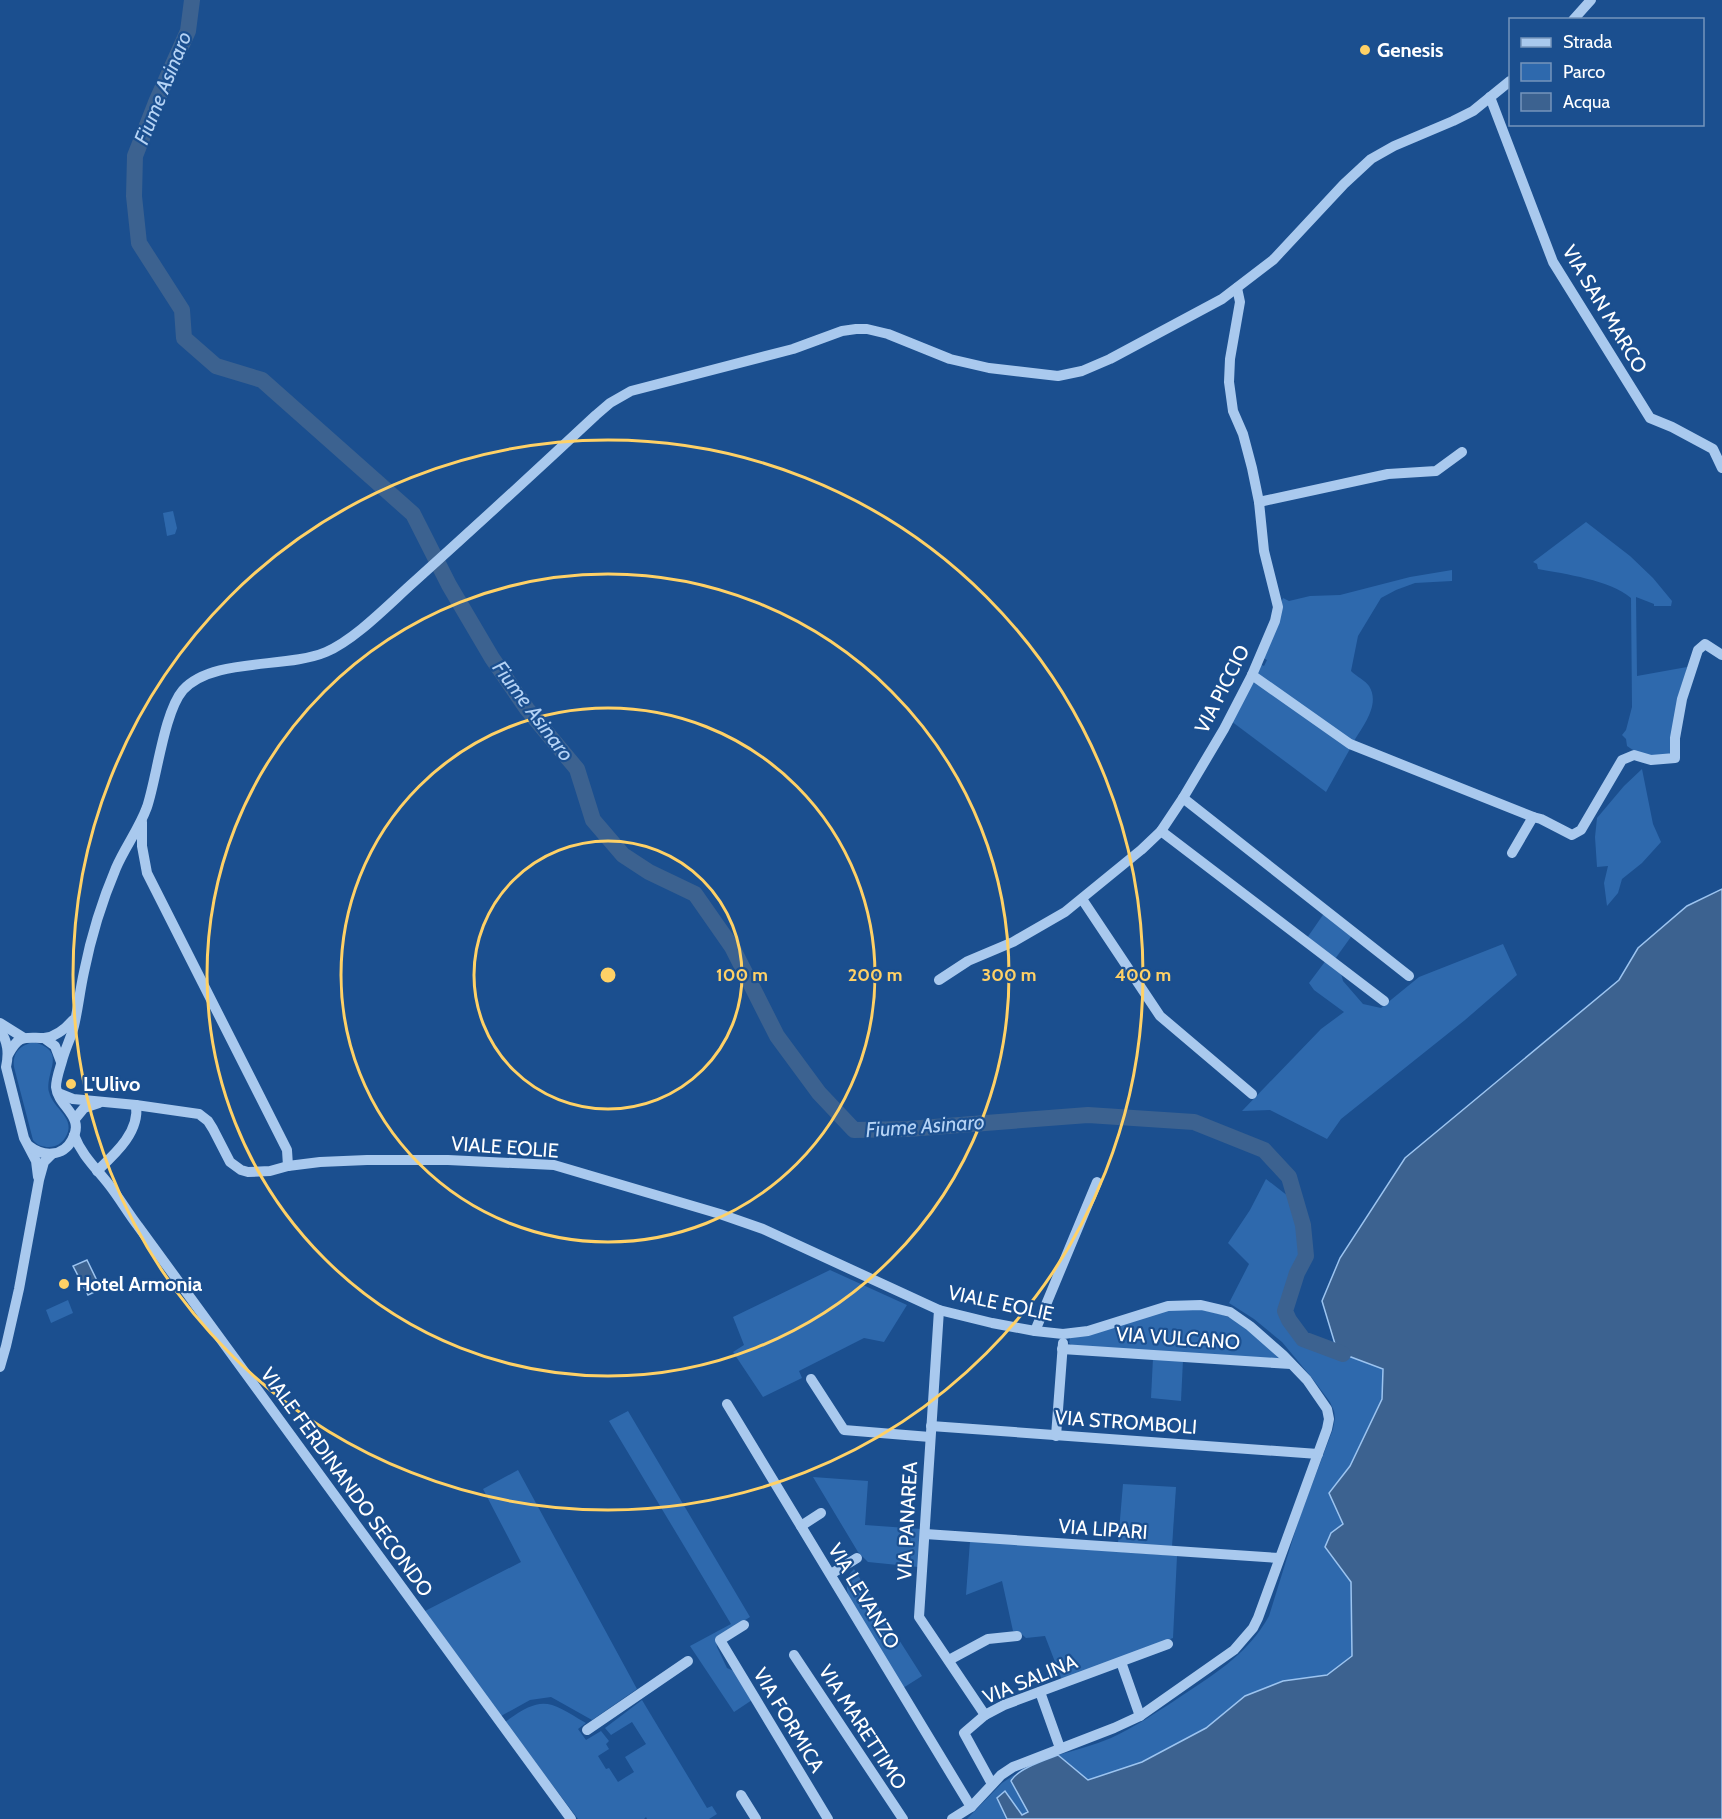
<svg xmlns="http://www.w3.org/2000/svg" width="1722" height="1819" viewBox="0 0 1722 1819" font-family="Cabin,sans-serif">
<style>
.green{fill:#2e69ad}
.water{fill:#3c6290;stroke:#9cc4f0;stroke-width:1.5}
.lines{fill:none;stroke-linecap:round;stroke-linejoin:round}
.river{stroke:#3c6290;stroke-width:16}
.minor{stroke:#a9c9ee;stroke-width:10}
.ring{fill:none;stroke:#ffd166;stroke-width:3}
.poi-dot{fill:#ffd166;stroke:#1b4f8f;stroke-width:2}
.labels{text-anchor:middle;stroke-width:4.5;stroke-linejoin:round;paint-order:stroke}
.poi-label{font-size:20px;font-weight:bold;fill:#fff;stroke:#1b4f8f;text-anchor:start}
.street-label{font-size:20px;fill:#fff;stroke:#1b4f8f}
.water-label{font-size:21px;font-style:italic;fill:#b5d3f5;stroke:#1b4f8f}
.centre{fill:#ffd166;stroke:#1b4f8f;stroke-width:3}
.ring-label{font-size:18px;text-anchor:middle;font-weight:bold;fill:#ffd166;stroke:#1b4f8f;stroke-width:4.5;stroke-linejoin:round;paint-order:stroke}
</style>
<rect width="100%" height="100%" fill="#1b4f8f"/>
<g class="green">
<path d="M 173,511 L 177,528 L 175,534 L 167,536 L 163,513 Z"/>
<path d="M 1586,522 L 1630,556 L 1653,578 L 1672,601 L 1671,606 L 1654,606 L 1654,604 L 1636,597 L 1637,676 L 1687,667 L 1671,756 C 1654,758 1641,756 1627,746 L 1626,739 L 1622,735 L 1626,730 L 1632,707 L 1631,598 C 1610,580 1565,574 1538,569 L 1537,564 L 1533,562 Z"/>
<path d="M 1452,570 L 1452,581 L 1415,583 L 1396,590 L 1381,598 L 1358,636 L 1351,671 C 1356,676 1366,681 1369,686 C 1381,705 1362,727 1353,743 L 1258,674 L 1259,664 L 1264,666 L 1267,660 L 1262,657 L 1283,598 L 1289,601 L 1310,596 L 1340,595 L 1410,577 Z"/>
<path d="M 1252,682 L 1258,682 L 1351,747 L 1326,792 L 1231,721 Z"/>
<path d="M 1642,769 L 1653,824 L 1661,842 L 1642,863 L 1622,879 L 1618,893 L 1607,906 L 1604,883 L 1608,866 L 1597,867 L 1595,837 L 1597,818 L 1624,786 Z"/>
<path d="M 1325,912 L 1353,934 L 1335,959 L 1307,938 Z"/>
<path d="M 1503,944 L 1517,975 L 1465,1020 L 1341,1119 L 1327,1139 L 1270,1110 L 1242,1111 L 1321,1029 L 1344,1012 L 1314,990 L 1309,983 L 1327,959 L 1341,973 L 1343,981 L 1363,1004 L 1381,1008 L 1419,977 Z"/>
<path d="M 34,1042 C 68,1052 45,1071 49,1092 C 53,1109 78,1119 65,1138 C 62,1143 56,1147 49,1147 C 42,1147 37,1145 33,1140 L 14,1067 C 12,1052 21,1045 34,1042 Z"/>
<path d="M 1266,1179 L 1302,1207 L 1310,1238 L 1308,1263 L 1293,1293 L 1292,1316 L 1299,1328 L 1310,1337 L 1335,1344 L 1343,1354 L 1383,1369 L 1382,1398 L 1350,1466 L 1329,1493 L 1343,1524 L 1331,1533 L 1325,1547 L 1351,1582 L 1352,1656 L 1327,1675 L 1283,1681 L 1245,1696 L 1206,1728 L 1142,1762 L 1088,1780 L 1058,1755 C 1076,1750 1094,1745 1111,1738 C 1133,1728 1154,1714 1174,1701 C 1210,1677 1248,1655 1269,1616 L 1299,1519 L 1333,1429 L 1335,1418 L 1334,1411 L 1330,1402 L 1312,1378 L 1282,1342 L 1254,1319 L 1229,1303 L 1249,1264 L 1228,1243 L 1250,1210 Z"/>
<path d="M 830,1270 L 907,1305 L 884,1342 L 864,1338 L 799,1371 L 802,1378 L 763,1397 L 733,1352 L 744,1345 L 733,1317 Z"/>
<path d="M 68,1300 L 73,1313 L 51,1323 L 46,1310 Z"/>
<path d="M 1200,1309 C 1210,1312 1219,1313 1228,1317 C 1248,1326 1264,1344 1280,1359 L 1073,1346 L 1069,1343 L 1070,1338 L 1165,1310 Z"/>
<path d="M 1153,1358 L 1183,1360 L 1181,1401 L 1151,1398 Z"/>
<path d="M 628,1411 L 750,1617 L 716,1638 L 717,1647 L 727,1668 L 736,1672 L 752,1700 L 734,1712 L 690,1646 L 731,1624 L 609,1421 Z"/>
<path d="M 518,1470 L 637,1689 L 592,1720 L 551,1697 L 530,1700 L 501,1716 L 425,1611 L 521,1562 L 483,1489 Z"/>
<path d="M 813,1477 L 868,1481 L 865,1525 L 921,1529 L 918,1567 L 868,1562 L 858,1552 Z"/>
<path d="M 1123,1484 L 1176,1487 L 1172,1547 L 1118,1543 Z"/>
<path d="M 970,1541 L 1177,1556 L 1173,1638 L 1062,1680 L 1045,1636 L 1026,1638 L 1018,1631 L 1013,1631 L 1002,1581 L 966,1595 Z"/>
<path d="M 854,1569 L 922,1676 L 903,1688 L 850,1603 C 847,1590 843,1579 854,1569 Z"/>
<path d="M 642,1700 L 707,1808 L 712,1806 L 717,1814 L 709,1819 L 647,1819 L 646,1817 L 644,1819 L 578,1819 L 505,1722 C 543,1694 549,1701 586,1723 L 578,1729 L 586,1740 L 601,1731 L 609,1741 L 606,1744 L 609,1749 L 598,1756 L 606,1769 L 609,1768 L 618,1782 L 634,1772 L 625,1757 L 646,1744 L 632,1722 L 611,1735 L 605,1728 Z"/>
<path d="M 1014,1775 L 1011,1781 L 1028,1812 L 1022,1816 L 997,1798 L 1007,1819 L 967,1819 L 1002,1783 Z"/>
</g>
<g class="water">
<path d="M 1722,889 L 1722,1819 L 1007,1819 L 997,1798 L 1005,1791 L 1022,1815 L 1028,1812 L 1011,1781 C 1017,1769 1045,1760 1058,1755 L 1088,1780 L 1142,1762 L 1206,1728 L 1245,1696 L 1283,1681 L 1327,1675 L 1352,1656 L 1351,1582 L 1325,1547 L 1331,1533 L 1343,1524 L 1329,1493 L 1350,1466 L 1382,1399 L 1383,1369 L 1343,1354 L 1335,1344 L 1322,1301 L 1340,1258 L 1405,1158 L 1619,980 L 1638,948 L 1687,906 Z"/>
<path d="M 87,1260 L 101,1289 L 88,1295 L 73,1266 Z"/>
</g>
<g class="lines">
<path class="river" d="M 192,0 L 188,31 L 157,100 L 135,156 L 134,196 L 139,243 L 182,310 L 184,338 L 216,366 L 262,380 L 413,514 L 449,585 L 492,658 L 527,709 L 577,769 L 593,820 L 623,855 L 649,872 L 695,894 L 732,947 L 777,1036 L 819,1093 L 854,1130 L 908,1129 L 1088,1115 L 1194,1122 L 1264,1150 L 1289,1177 L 1303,1225 L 1306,1256 L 1297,1273 L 1285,1311 L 1289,1320 L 1303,1339 L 1343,1354"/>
<g class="minor">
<path d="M 1573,20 L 1591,0"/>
<path d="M 1490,97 L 1553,262 L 1650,418 L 1672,427 L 1713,449 L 1722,468"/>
<path d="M 1259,502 L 1388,474 L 1436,471 L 1462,452"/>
<path d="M 1252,675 L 1350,744 L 1533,817 L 1512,853"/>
<path d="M 1183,798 L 1409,976"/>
<path d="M 1533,817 L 1541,819 L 1572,835 L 1581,830 L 1622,760 L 1634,755 L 1651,760 L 1675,758 L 1675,738 L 1682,699 L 1698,650 L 1705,644 L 1722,655"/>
<path d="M 142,822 L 142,846 L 147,873 L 287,1150 L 288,1166"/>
<path d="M 1161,831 L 1384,1001"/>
<path d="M 1082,899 L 1160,1016 L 1252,1094"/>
<path d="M 939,980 L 968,961 L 1013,942 L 1065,912 L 1141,850 L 1161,831 L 1183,798 L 1224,729 L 1252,675 L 1275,621 L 1278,607 L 1264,551 L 1259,502 L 1252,468 L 1243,434 L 1233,411 L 1229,382 L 1230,359 L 1240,302 L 1237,288"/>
<path d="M 0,1023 L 24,1038"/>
<path d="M 0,1030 C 8,1042 9,1053 6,1067 L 24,1138 L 36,1161 L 38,1177"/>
<path d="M 44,1038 L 55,1046 L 61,1062"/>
<path d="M 8,1055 C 19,1034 24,1038 44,1038 C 56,1037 66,1028 73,1020"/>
<path d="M 58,1093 L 73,1099 L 136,1105 L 199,1114 L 208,1121 L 213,1129 L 230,1162 L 241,1170 L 248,1172 L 270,1171 L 288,1166 L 320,1162 L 367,1160 L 448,1160 L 554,1165 L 720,1214 L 763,1229 L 939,1310 L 992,1323 L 1035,1331 L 1063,1334 L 1088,1331 L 1168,1306 L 1201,1305 L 1218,1309 L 1230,1312 L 1250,1326 L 1283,1355 L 1307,1380 L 1327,1409 L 1329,1419 L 1327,1429 L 1258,1618 L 1253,1628 L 1234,1650 L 1140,1716 L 1114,1728 L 1013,1767 L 1001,1775 L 971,1807 L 952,1819"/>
<path d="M 75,1119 L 84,1108 L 99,1103"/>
<path d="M 74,1135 C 82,1156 97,1169 110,1186 C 120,1199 128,1213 138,1226 L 571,1819"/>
<path d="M 29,1146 C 43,1157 63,1157 72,1140 C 86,1116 58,1107 56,1087 C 56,1079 60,1068 62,1061 C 65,1049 71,1038 74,1026 C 78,1009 80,990 84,972 C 91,937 102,901 116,868 C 125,847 139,829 147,807 C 157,777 164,712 183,690 C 213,657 286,669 326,652 C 356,639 389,604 415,581 C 476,526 536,471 596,415 L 610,403 L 631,391 L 793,349 L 842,331 L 856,329 L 867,329 L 888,334 L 950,359 L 989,368 L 1058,376 L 1082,371 L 1110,359 L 1222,299 L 1273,260 L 1344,184 L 1371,159 L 1394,146 L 1453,121 L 1473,111 L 1510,81"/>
<path d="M 97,1171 C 115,1154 140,1132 136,1105"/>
<path d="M 939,1310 L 919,1617 L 985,1715"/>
<path d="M 1035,1331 L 1097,1182"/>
<path d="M 1062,1349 L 1291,1364"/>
<path d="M 0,1367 L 6,1346 L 19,1289 L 39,1180 L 44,1162 L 52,1154"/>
<path d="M 811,1379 L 844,1430 L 930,1437"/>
<path d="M 727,1404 L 971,1807"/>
<path d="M 931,1426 L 1318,1454"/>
<path d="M 1056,1436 L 1063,1343"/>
<path d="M 801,1526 L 821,1513"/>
<path d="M 925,1534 L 1279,1558"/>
<path d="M 831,1574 L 857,1558"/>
<path d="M 744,1625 L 720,1640 L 828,1819"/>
<path d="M 794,1655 L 903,1819"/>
<path d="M 949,1660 L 988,1639 L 1017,1636"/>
<path d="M 1121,1662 L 1140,1716"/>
<path d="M 1040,1692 L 1060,1748"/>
<path d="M 587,1730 L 688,1661"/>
<path d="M 992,1784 L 964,1733 L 985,1715 L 1004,1705 L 1168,1644"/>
<path d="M 741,1795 L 756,1819"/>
</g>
</g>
<g class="ring">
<circle cx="608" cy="975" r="134"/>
<circle cx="608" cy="975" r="267"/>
<circle cx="608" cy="975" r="401"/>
<circle cx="608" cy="975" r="535"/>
</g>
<g class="poi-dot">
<circle cx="1365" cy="50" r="6"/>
<circle cx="71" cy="1084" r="6"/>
<circle cx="64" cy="1284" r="6"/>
</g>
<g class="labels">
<g class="poi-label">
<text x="1377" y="57">Genesis</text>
<text x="83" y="1091">L'Ulivo</text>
<text x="76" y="1291">Hotel Armonia</text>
</g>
<g class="street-label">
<text transform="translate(1605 309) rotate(59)" y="7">VIA SAN MARCO</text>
<text transform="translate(1222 689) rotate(-63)" y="7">VIA PICCIO</text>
<text transform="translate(505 1147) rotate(4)" y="7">VIALE EOLIE</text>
<text transform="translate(1001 1303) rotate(12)" y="7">VIALE EOLIE</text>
<text transform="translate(1178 1338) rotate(4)" y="7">VIA VULCANO</text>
<text transform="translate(1126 1422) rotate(4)" y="7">VIA STROMBOLI</text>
<text transform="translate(347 1482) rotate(54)" y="7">VIALE FERDINANDO SECONDO</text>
<text transform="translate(907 1521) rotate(-87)" y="7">VIA PANAREA</text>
<text transform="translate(1103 1529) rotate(4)" y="7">VIA LIPARI</text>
<text transform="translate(864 1596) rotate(59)" y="7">VIA LEVANZO</text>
<text transform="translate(1030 1679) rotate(-22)" y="7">VIA SALINA</text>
<text transform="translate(789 1720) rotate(59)" y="7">VIA FORMICA</text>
<text transform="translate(863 1727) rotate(57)" y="7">VIA MARETTIMO</text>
</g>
<g class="water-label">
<text transform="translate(163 88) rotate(-68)" y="7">Fiume Asinaro</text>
<text transform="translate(533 711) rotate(53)" y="7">Fiume Asinaro</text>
<text transform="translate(925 1126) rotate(-4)" y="7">Fiume Asinaro</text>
</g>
</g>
<circle cx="608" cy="975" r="9" class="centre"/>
<g class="ring-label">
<text x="742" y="981">100 m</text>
<text x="875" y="981">200 m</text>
<text x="1009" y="981">300 m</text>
<text x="1143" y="981">400 m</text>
</g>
<rect x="1509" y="18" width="195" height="108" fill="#1b4f8f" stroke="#7695bc" stroke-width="1.5"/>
<rect x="1521" y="38" width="30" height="9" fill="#a9c9ee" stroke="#7695bc" stroke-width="1.5"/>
<text x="1563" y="48" font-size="18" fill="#ffffff">Strada</text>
<rect x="1521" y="63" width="30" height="18" fill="#2e69ad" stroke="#7695bc" stroke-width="1.5"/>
<text x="1563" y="78" font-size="18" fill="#ffffff">Parco</text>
<rect x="1521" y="93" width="30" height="18" fill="#3c6290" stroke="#7695bc" stroke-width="1.5"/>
<text x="1563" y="108" font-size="18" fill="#ffffff">Acqua</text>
</svg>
